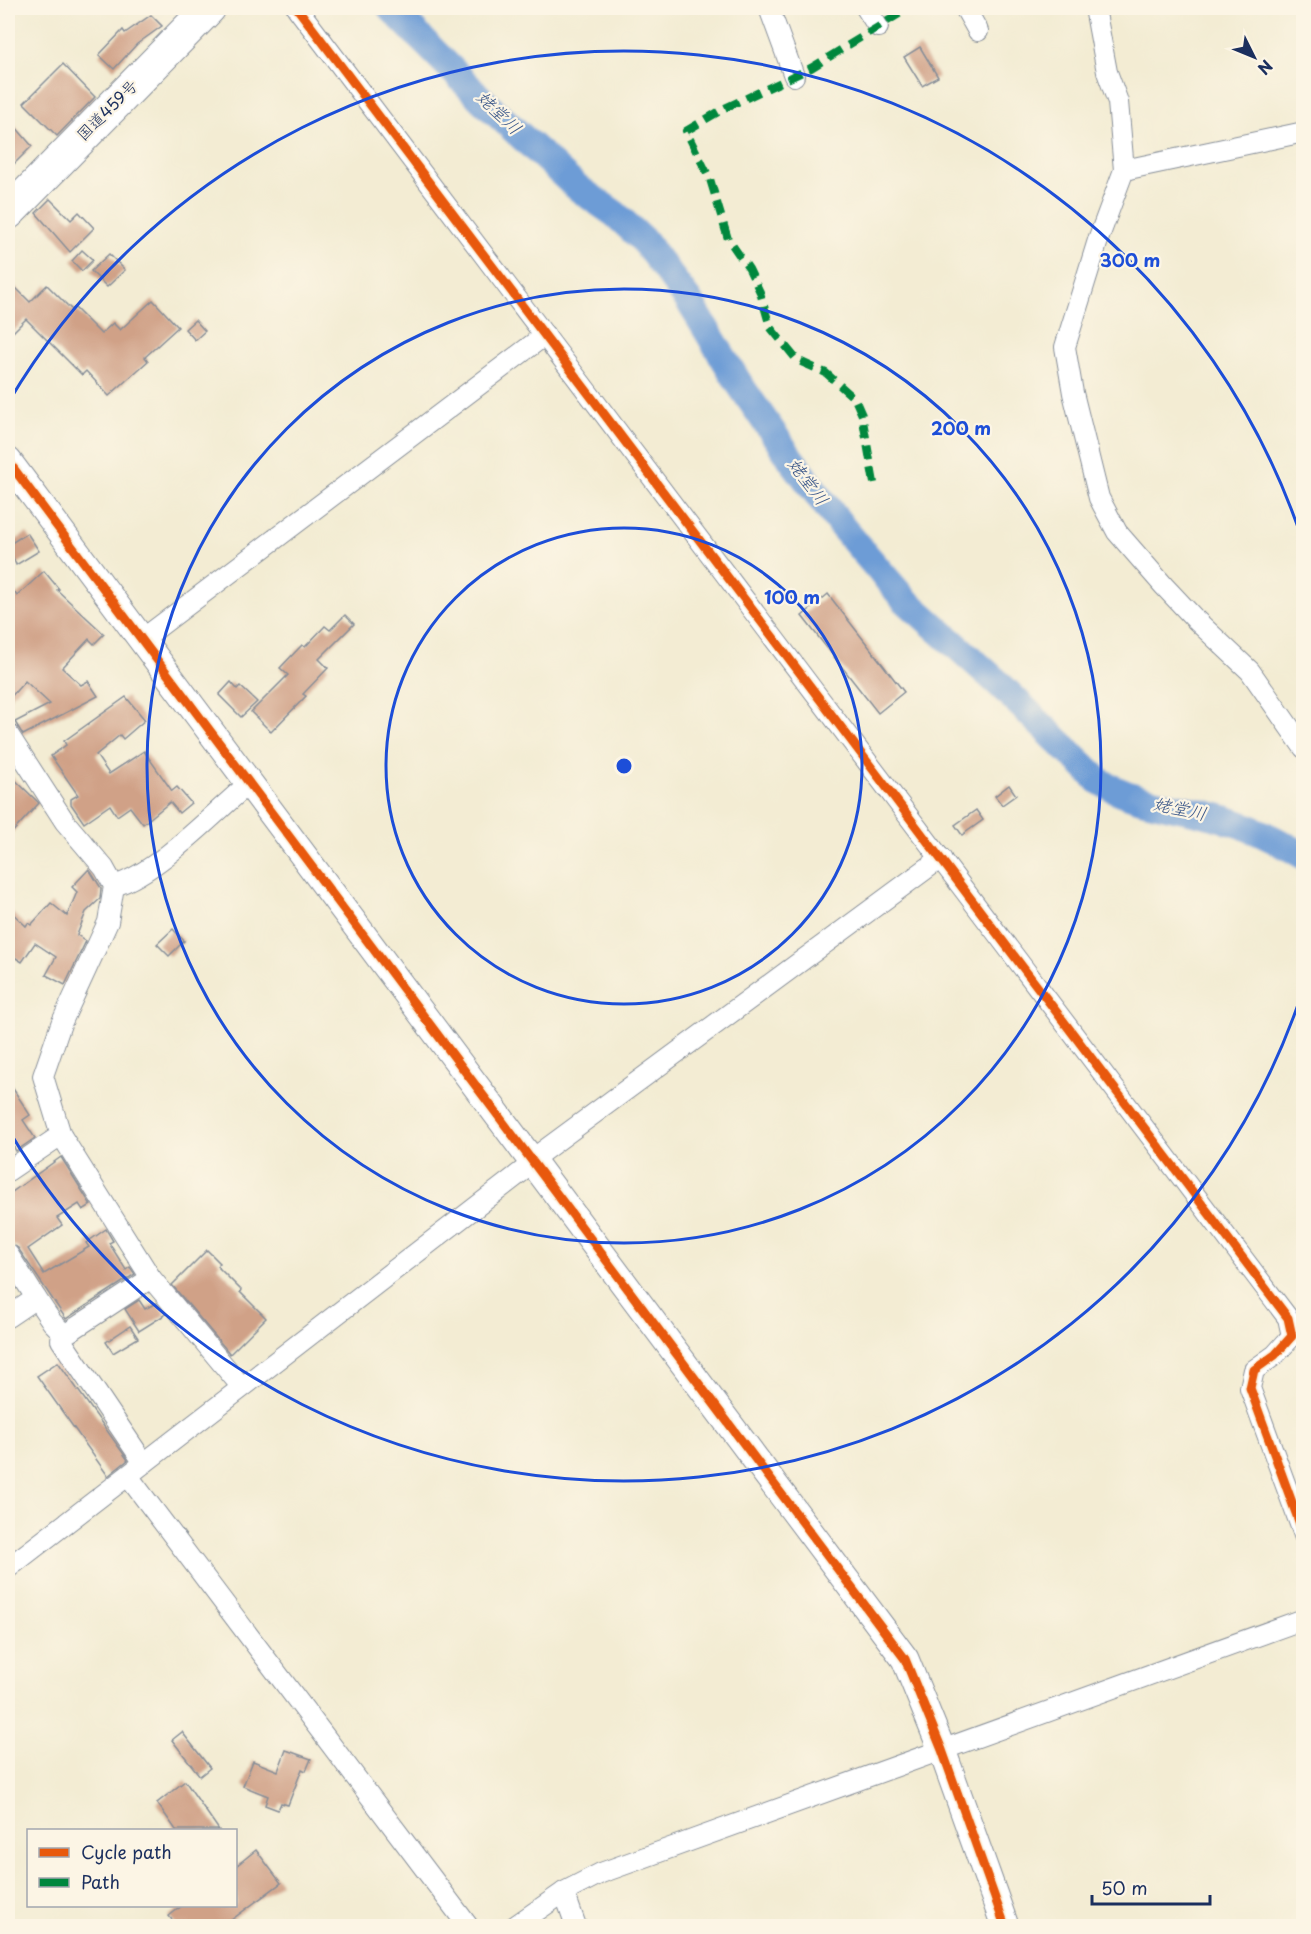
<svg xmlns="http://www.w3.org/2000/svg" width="1311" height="1934" viewBox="0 0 1311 1934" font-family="'Playpen Sans','Klee One',sans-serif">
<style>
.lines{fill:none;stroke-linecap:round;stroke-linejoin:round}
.river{stroke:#6d9cd6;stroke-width:28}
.building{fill:#d0a187}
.street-casing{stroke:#878e98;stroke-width:22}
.secondary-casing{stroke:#878e98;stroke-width:29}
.highway-casing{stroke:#878e98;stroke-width:35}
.street{stroke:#fff;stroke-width:20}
.secondary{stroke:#fff;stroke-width:27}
.highway{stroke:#fff;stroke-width:33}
.quiet{stroke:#00873e;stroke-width:8;stroke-dasharray:15 8;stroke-linecap:butt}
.cycleway-casing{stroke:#fcf5e5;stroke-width:13}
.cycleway{stroke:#e8590c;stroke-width:9}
.ring{fill:none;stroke:#1d4ed8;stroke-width:3}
.labels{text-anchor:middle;stroke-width:4.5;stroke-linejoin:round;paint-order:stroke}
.street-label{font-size:16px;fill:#1b2f5e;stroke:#fcf5e5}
.water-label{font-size:18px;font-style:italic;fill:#385588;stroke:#fcf5e5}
.centre{fill:#1d4ed8;stroke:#fcf5e5;stroke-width:3}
.ring-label{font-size:18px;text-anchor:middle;font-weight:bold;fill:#1d4ed8;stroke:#fcf5e5;stroke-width:4.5;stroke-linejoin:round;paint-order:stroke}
</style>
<rect width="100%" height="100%" fill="#fcf5e5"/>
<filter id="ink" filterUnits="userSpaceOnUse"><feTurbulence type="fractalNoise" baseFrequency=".0167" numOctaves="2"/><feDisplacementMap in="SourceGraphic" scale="12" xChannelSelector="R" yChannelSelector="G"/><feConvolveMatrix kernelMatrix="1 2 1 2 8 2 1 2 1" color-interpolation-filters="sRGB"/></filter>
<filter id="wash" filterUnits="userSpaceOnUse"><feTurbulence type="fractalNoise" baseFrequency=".008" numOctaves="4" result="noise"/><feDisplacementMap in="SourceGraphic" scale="24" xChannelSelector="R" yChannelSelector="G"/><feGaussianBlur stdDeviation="1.35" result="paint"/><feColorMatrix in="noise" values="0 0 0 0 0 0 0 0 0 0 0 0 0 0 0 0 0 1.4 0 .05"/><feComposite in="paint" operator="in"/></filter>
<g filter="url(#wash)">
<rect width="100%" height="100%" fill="#f3ecd3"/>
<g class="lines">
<path class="river" d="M 391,8 L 481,99 L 575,186 L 615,214 L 644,241 L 689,301 L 740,385 L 791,459 L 843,528 L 904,599 L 997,682 L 1098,780 C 1136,805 1181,805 1224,819 C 1251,827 1279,841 1304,856"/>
</g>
<g id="blocks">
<g class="building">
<path d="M 151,15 L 162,26 L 137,44 L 114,69 L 99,55 L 123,30 L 125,33 Z"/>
<path d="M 920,47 L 938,77 L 922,86 L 904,57 Z"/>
<path d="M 63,64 L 95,97 L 57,136 L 24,103 Z"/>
<path d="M 8,118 L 32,146 L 8,170 Z"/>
<path d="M 50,199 L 71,220 L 79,212 L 94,228 L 70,252 L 36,213 Z"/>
<path d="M 82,250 L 93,260 L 82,271 L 72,261 Z"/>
<path d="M 109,254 L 125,270 L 107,287 L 91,271 Z"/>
<path d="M 47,285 L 72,310 L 75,308 L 101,334 L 113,323 L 120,330 L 153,300 L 178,327 L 145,357 L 148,361 L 109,396 L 86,371 L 82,375 L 26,319 L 8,337 L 8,294 L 15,287 L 30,302 Z"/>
<path d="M 195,320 L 205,331 L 195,340 L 185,329 Z"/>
<path d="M 27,533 L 39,551 L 16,565 L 8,545 Z"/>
<path d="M 44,571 L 59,589 L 57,590 L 104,634 L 94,644 L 89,639 L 62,668 L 81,685 L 88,681 L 98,696 L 23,735 L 15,722 L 50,704 L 25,681 L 8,700 L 8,584 L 17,596 Z"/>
<path d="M 828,594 L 904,692 L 878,713 L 802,616 Z"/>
<path d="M 345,615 L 354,624 L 319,659 L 328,668 L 303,694 L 306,696 L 271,732 L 251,712 L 288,675 L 280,668 L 302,645 L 305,647 L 325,626 L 330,630 Z"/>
<path d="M 231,682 L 237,689 L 240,686 L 257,702 L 241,717 L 219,695 Z"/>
<path d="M 126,697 L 145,720 L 123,739 L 120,735 L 96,755 L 109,774 L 144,751 L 172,791 L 177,787 L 191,803 L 179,813 L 170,802 L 143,824 L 130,807 L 117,816 L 110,805 L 84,823 L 71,804 L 71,799 L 78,795 L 51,756 L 66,745 L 64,741 Z"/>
<path d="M 8,773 L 39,803 L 8,837 Z"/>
<path d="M 1009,785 L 1016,795 L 1002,805 L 995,796 Z"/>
<path d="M 976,810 L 983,820 L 962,835 L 955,825 Z"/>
<path d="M 89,869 L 101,888 L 100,899 L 86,912 L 77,935 L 86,941 L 65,985 L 46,975 L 56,957 L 35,943 L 22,962 L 8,953 L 8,909 L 26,926 L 28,923 L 31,925 L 51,903 L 67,916 L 77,892 L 72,887 Z"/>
<path d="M 173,929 L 184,941 L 169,956 L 157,944 Z"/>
<path d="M 8,1081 L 30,1115 L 23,1120 L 35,1138 L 16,1151 L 8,1137 Z"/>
<path d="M 61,1157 L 91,1205 L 83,1210 L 79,1204 L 57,1218 L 62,1225 L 28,1249 L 44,1274 L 89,1247 L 86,1243 L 106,1229 L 113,1241 L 109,1243 L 126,1270 L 130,1267 L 135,1274 L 66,1319 L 18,1248 L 8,1242 L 8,1195 Z"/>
<path d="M 207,1250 L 220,1263 L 217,1266 L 241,1290 L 240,1292 L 266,1318 L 230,1354 L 172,1285 Z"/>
<path d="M 139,1300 L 145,1309 L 156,1303 L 166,1314 L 139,1331 L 125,1309 Z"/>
<path d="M 130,1326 L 138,1338 L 113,1353 L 106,1342 Z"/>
<path d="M 58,1362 L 128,1460 L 108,1476 L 37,1376 Z"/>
<path d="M 182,1732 L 210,1768 L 200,1776 L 172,1740 Z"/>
<path d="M 286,1750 L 311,1759 L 306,1771 L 302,1769 L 288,1805 L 281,1803 L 278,1810 L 265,1805 L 268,1796 L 243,1786 L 253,1761 L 278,1771 Z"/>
<path d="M 185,1781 L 219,1830 L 176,1830 L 157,1803 Z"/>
<path d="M 256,1850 L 281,1883 L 223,1926 L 177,1926 L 169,1916 L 183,1905 L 236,1905 L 236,1866 Z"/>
</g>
</g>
</g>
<g filter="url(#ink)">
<use href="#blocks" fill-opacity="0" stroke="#878e98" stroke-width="1.5"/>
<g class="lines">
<defs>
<g id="street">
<path d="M 297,8 L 1288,1318 L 1292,1336 L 1275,1355 L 1254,1370 L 1250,1388 L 1304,1535"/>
<path d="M 769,8 L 794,76"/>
<path d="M 866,8 L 878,27"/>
<path d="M 965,8 L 978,31"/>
<path d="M 1095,8 L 1107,72 L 1118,102 L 1124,170 L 1099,237 L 1065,347 L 1073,393 L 1099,498 L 1117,532 L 1164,586 L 1196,620 L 1250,671 L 1304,748"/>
<path d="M 1124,170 L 1304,132"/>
<path d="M 140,641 L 545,335"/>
<path d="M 8,734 L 65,822 L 104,868 L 114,886 L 108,922 L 61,1024 L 43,1076 L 61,1135 L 151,1278 L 241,1386"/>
<path d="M 114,886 C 157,873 212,815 247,785"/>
<path d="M 8,1171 L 61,1135"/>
<path d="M 8,1254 L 36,1298 L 8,1317"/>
<path d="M 36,1298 L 52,1322 L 62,1332 L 69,1332 L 151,1278"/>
<path d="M 62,1332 L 61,1340 L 144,1463"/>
<path d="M 128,1476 L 468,1926"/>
<path d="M 8,1568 L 533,1163 L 542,1152 L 941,858"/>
<path d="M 564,1892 L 576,1926"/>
<path d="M 515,1926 L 564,1892 L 601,1873 L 1304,1619"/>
</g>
<path id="secondary" d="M 8,461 L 905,1659 L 942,1750 L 1005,1926"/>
<path id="highway" d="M 8,213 L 209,8"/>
</defs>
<use href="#street" class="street-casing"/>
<use href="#secondary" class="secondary-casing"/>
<use href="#highway" class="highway-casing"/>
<use href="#street" class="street"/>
<use href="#secondary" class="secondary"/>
<use href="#highway" class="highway"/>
<path class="quiet" d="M 874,483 L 862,415 L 855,399 L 826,373 L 797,360 L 770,327 L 760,292 L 749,269 L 728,239 L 710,179 L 686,131 L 725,108 L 811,68 L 909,8"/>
<defs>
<g id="cycleway">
<path d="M 297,8 L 1288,1318 L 1292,1336 L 1275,1355 L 1254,1370 L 1250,1388 L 1304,1535"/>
<path d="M 8,461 L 905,1659 L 942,1750 L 1005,1926"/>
</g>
</defs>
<use href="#cycleway" class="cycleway-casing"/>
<use href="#cycleway" class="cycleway"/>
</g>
</g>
<g class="ring">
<circle cx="624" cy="766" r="238"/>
<circle cx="624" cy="766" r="477"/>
<path d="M1302 993A715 715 0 0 1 8 1129M8 403A715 715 0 0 1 1302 539"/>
</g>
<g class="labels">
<g class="street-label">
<text transform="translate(107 110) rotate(-45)" y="6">国道459号</text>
</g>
<g class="water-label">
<text transform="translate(499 113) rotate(44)" y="6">姥堂川</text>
<text transform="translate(808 482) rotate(53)" y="6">姥堂川</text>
<text transform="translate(1180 809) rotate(12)" y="6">姥堂川</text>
</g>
</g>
<circle cx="624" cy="766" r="9" class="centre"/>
<g class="ring-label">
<text x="1130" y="267">300 m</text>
<text x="961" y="435">200 m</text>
<text x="792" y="604">100 m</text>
</g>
<rect width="1311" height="1934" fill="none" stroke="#fcf5e5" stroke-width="30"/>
<rect x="27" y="1829" width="210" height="78" fill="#fcf5e5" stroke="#a2a6af" stroke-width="1.5"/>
<rect x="39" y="1848" width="30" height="9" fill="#e8590c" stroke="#a2a6af" stroke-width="1.5"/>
<text x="81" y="1859" font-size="18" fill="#1b2f5e">Cycle path</text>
<rect x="39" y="1878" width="30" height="9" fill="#00873e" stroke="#a2a6af" stroke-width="1.5"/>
<text x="81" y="1889" font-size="18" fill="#1b2f5e">Path</text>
<g transform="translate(1254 57) rotate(133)" stroke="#fcf5e5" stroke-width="4.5" paint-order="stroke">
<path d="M0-4.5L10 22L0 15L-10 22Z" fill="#1b2f5e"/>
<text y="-9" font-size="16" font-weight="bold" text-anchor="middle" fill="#1b2f5e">N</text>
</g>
<path d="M1092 1895v9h118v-9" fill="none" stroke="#1b2f5e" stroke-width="3"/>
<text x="1101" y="1895" font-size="18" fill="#1b2f5e" stroke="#fcf5e5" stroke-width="4.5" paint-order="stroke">50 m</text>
</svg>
